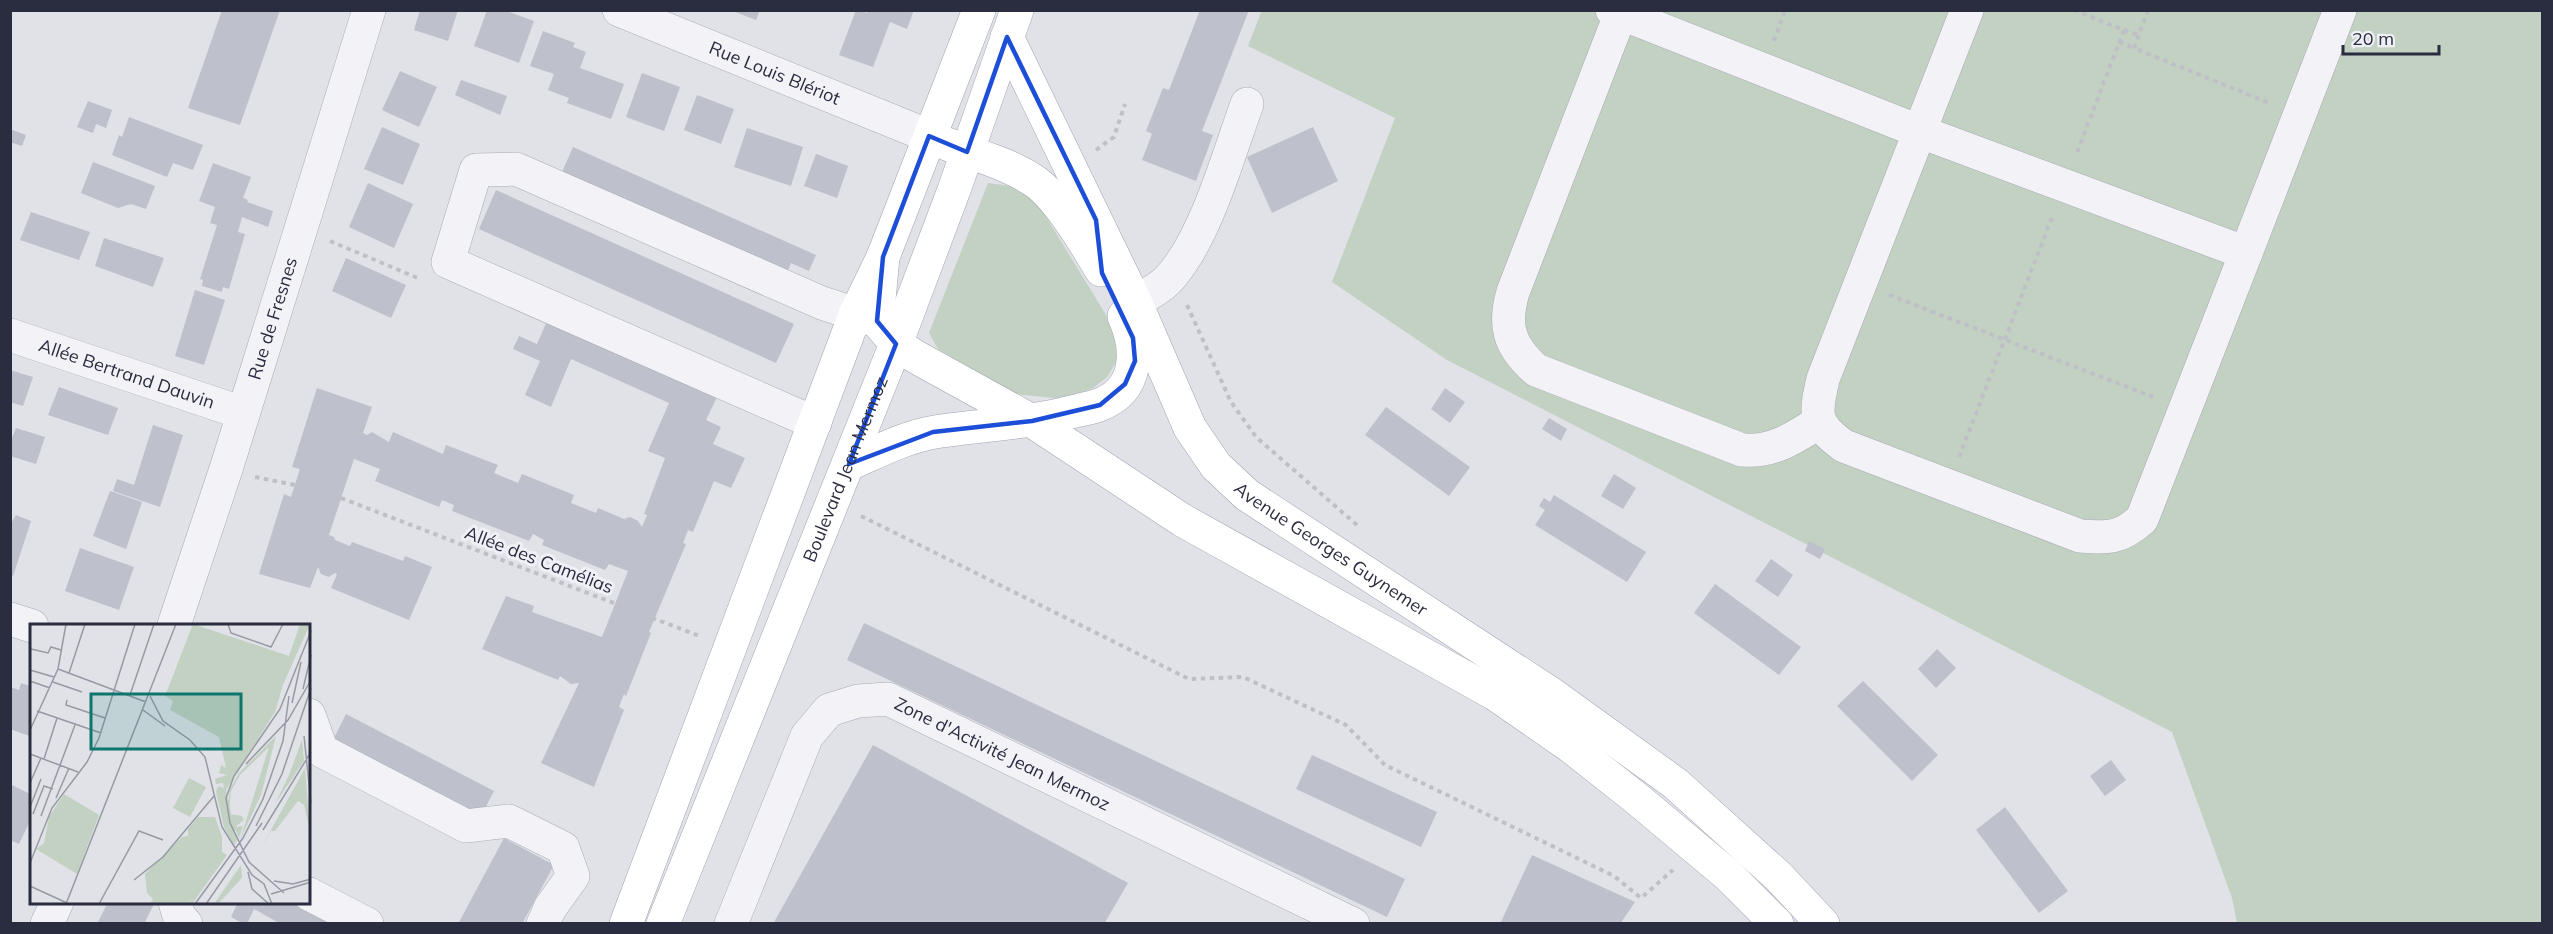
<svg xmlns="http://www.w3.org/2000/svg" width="2553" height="934" viewBox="0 0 2553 934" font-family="Mulish,sans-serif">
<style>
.green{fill:#c2d1c2}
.building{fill:#bec0cb}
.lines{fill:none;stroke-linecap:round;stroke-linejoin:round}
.minor-casing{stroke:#a9abb5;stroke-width:34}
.major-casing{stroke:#a1a3b3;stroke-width:34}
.path{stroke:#bfbfc7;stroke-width:4;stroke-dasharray:4.5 4.5;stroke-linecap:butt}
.minor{stroke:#f3f3f7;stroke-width:33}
.major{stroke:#fff;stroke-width:33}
.marked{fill:none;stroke:#1d4ed8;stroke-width:4.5;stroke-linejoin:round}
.labels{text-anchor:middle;stroke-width:6;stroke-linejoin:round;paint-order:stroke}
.street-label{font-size:18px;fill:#2a2c3f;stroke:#f0f1f6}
.inset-road{fill:none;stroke:#9799a4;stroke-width:1.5}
.view{fill:#0f766e;fill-opacity:0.15;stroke:#0f766e;stroke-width:3}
.inset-edge{fill:none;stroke:#2a2c3f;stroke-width:3}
</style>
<rect width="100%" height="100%" fill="#e0e2e8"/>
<g class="green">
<path d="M 1262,10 L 2542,11 L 2542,923 L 2237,923 L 2232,898 L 2172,732 L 1447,360 L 1332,282 L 1395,118 L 1248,46 Z"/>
<path d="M 988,183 L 1011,186 L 1037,202 L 1114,328 L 1119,357 L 1107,377 L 1093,388 L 1064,399 L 1014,394 L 938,349 L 929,333 Z"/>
</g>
<g class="building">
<path d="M 222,10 L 280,10 L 240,125 L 188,108 Z"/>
<path d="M 420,10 L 458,10 L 448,41 L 414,30 Z"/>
<path d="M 487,10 L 504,10 L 534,21 L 519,63 L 474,46 Z"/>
<path d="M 730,10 L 760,10 L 756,20 Z"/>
<path d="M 856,10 L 867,13 L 868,10 L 914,10 L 907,29 L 890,22 L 873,67 L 839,55 Z"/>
<path d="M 1200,10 L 1249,10 L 1202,131 L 1213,135 L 1196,181 L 1142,160 L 1152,134 L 1146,131 L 1163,88 L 1169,90 Z"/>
<path d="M 543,31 L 575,43 L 573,47 L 586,52 L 580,68 L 624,84 L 611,119 L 567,103 L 569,98 L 548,90 L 554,74 L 530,66 Z"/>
<path d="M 400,71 L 437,87 L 419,127 L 382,110 Z"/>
<path d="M 642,73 L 680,87 L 664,131 L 626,117 Z"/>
<path d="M 461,80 L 507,96 L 500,115 L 455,95 Z"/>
<path d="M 697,95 L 734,109 L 721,144 L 684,130 Z"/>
<path d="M 88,101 L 112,110 L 106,128 L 96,124 L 93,133 L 77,127 Z"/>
<path d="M 129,117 L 203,145 L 193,170 L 173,163 L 167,177 L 112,155 L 119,135 L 122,137 Z"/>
<path d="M 382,127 L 420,144 L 403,185 L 364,169 Z"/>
<path d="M 1313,127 L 1338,181 L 1272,213 L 1247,157 Z"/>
<path d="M 747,128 L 803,147 L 791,186 L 734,167 Z"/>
<path d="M 10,129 L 26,135 L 22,146 L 10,142 Z"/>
<path d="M 573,147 L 816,255 L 809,271 L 791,263 L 787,273 L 562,172 Z"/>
<path d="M 816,154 L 848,166 L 837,198 L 804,186 Z"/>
<path d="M 93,162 L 155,186 L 146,209 L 131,204 L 118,208 L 81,193 Z"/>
<path d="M 213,163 L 251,177 L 243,198 L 248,200 L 247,202 L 273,211 L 268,227 L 242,217 L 238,232 L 245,234 L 229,289 L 223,287 L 222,292 L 202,286 L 203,280 L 200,279 L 217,225 L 210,223 L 215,207 L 199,201 Z"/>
<path d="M 368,183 L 413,204 L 394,248 L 349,227 Z"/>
<path d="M 496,190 L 794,324 L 776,363 L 479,229 Z"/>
<path d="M 31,212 L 90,232 L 79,260 L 20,240 Z"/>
<path d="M 104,238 L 164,258 L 153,287 L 95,266 Z"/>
<path d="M 346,258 L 406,285 L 391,318 L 332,291 Z"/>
<path d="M 195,290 L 225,300 L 204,365 L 175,356 Z"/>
<path d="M 547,321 L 717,397 L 706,420 L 721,427 L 713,444 L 745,458 L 731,488 L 714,481 L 693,532 L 688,530 L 683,543 L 686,544 L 649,632 L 651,633 L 626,696 L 624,694 L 619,707 L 624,710 L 594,787 L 541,763 L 579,683 L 571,684 L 560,676 L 558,680 L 482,649 L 506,596 L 534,606 L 532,612 L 602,637 L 628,571 L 609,564 L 605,570 L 542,545 L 544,540 L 533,534 L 529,541 L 452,511 L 454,505 L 442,500 L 439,507 L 375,481 L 380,469 L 354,459 L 329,535 L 334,537 L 335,540 L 350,546 L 352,542 L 403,561 L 405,556 L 432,567 L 409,620 L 331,588 L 337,574 L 335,573 L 329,577 L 321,574 L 318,567 L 310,588 L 259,574 L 284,494 L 291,497 L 300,469 L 292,467 L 317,388 L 372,407 L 363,433 L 367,435 L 372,432 L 389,442 L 393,432 L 443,454 L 446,445 L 498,465 L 494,473 L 518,483 L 522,474 L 574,495 L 571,503 L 596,513 L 598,508 L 624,519 L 630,517 L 638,521 L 642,527 L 647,515 L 644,514 L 665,458 L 648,451 L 669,403 L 571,359 L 551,407 L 525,395 L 540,361 L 513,349 L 519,336 L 537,344 Z"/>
<path d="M 10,370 L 33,377 L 23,406 L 10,402 Z"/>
<path d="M 59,387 L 118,408 L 108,435 L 48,415 Z"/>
<path d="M 1445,388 L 1465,402 L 1450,423 L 1431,409 Z"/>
<path d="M 1386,407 L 1470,467 L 1449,496 L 1365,435 Z"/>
<path d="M 1549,418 L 1567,429 L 1561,441 L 1542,429 Z"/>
<path d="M 153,425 L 183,435 L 160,507 L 113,491 L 117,479 L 134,485 Z"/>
<path d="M 16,428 L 45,437 L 36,464 L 10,456 L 10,443 Z"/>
<path d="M 1614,474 L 1636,488 L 1623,509 L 1601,496 Z"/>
<path d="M 110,491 L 142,502 L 126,549 L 93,536 Z"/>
<path d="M 1554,495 L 1646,552 L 1627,582 L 1535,525 L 1545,510 L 1539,506 L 1544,498 L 1550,502 Z"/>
<path d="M 16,515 L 31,521 L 13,576 L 10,575 L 10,525 Z"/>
<path d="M 1809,541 L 1825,549 L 1820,559 L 1805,551 Z"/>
<path d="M 80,548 L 134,567 L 119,610 L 65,591 Z"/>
<path d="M 1771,559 L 1793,575 L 1778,597 L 1755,581 Z"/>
<path d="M 1715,584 L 1801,647 L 1779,675 L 1694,613 Z"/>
<path d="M 864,623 L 1405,879 L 1387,917 L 847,660 Z"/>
<path d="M 1937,649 L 1956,668 L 1936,688 L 1918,669 Z"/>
<path d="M 1863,681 L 1938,755 L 1912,781 L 1837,706 Z"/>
<path d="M 21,683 L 32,687 L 32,737 L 10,729 L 10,687 L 19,690 Z"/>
<path d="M 346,714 L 494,791 L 481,816 L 333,740 Z"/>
<path d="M 873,745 L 1128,883 L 1104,924 L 773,924 Z"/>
<path d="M 1312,755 L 1437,812 L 1421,847 L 1296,789 Z"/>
<path d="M 2111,760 L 2126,780 L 2105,796 L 2090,776 Z"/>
<path d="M 10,784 L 32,795 L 32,817 L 19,844 L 10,840 Z"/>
<path d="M 2005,807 L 2068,891 L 2039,913 L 1976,830 Z"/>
<path d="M 504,838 L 554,865 L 522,924 L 458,924 Z"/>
<path d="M 1532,855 L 1635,902 L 1620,924 L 1500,924 Z"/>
<path d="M 108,902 L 155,902 L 144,924 L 97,924 Z"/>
<path d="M 238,902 L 296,902 L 336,924 L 281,924 L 254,909 L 247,924 L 244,924 L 231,917 Z"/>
</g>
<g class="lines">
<defs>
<g id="minor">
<path id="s1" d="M 619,10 L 929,136"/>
<path d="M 1612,10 L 1921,132 L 2246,253 L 2340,10"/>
<path d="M 1622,10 L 1513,292 C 1503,326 1509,346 1536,370 L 1742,450 C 1772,453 1794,438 1819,422"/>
<path d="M 1967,10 L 1823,379 C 1815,414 1813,424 1844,446 L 2080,536 C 2108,538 2120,539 2142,519 L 2246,253"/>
<path d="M 1134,330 L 1135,301 C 1148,295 1164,286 1173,274 C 1207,233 1228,156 1247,104"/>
<path id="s2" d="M 10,335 L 243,413"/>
<path d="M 815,423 L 448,262 L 476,170 L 516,169 L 822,303 L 877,321"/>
<path d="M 10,619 L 32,626"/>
<path id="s3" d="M 174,625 L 227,466 L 369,10"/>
<path d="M 309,715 L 322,751 L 466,826 L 509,821 L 563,848 L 573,876 L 550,908 L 543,924"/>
<path d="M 309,894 L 367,924"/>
<path d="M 175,902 L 179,916 L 186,924"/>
<path d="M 47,924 L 57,902"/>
<path id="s4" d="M 731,924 L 807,736 L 829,710 L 858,701 L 888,699 L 1353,924"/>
</g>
<g id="major">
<path id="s5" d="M 1007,37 L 1135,301 L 1190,428 L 1216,466 L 1247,495 L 1553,695 L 1676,784 L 1779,877 L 1823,924"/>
<path d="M 947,144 C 977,156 1011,164 1037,183 C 1059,199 1087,246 1101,270"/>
<path d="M 883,257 L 877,321 L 896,344 L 916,357 L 1032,421 L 1182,520 L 1495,694 L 1570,746 L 1636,798 L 1728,875 L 1777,924"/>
<path d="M 849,464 C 877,452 905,437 935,432 C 978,425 1021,424 1063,414 C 1074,411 1087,409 1099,405 C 1139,390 1139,350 1124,316"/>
<path d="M 626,924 L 855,315 L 883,257 L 979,10"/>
<path id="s6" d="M 663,924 L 896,344 L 954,190 L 1017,10"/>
</g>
</defs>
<use href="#minor" class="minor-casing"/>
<use href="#major" class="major-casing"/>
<g class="path">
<path d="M 2074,10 L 2124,30 L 2076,155"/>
<path d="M 2148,10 L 2134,48 L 2269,103"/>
<path d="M 2124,30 L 2139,35"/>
<path d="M 1774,41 L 1785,10"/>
<path d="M 2119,42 L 2134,48"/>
<path d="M 1096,150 L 1114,137 L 1125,104"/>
<path d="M 330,241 L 420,279"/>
<path d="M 1889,295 L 2156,398"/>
<path d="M 1187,305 L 1231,402 L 1256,437 L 1357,525"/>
<path d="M 1959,457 L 2053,215"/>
<path d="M 255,477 L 295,485"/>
<path d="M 341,498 L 702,637"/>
<path d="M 861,516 L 1189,679 L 1243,677 L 1346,725 L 1385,765 L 1614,876 L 1641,898 L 1673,870"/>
</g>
<use href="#minor" class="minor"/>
<use href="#major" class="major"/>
</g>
<path class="marked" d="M 1007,37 L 1096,220 L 1102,273 L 1133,338 L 1135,361 L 1125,384 L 1100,405 L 1032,421 L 933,432 L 849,464 L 896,344 L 877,321 L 883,257 L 929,136 L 967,152 Z"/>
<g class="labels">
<g class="street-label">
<text dy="6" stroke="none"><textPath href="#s1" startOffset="168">Rue Louis Blériot</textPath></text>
<text dy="6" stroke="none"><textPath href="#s3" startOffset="322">Rue de Fresnes</textPath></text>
<text dy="6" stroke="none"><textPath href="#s2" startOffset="123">Allée Bertrand Dauvin</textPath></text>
<text dy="6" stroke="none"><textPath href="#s6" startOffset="490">Boulevard Jean Mermoz</textPath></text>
<text dy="6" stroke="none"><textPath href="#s5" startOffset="620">Avenue Georges Guynemer</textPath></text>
<text transform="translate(539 560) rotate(21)" y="6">Allée des Camélias</text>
<text dy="6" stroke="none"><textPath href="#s4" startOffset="424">Zone d'Activité Jean Mermoz</textPath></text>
</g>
</g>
<g transform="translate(30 624)">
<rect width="280" height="280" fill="#e0e2e8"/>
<path d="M 163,0 L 259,32 L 270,0 L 280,0 L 253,61 L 245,88 L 196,166 L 207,216 L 204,221 L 194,203 L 186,168 L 188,162 L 194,164 L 193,159 L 186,160 L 185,155 L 197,151 L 189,149 L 191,141 L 196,144 L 189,113 L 140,86 L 143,77 L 135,72 ZM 246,112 L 231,171 L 210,216 L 239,123 L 210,151 L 201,167 L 199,190 L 212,192 L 214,196 L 205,203 L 213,202 L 209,214 L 197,188 L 200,165 L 209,149 ZM 272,116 L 274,137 L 245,180 L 259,151 ZM 275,144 L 280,207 L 274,181 L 268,177 L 245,207 L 241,207 L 230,226 ZM 159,154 L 176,163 L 160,193 L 143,184 ZM 34,170 L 69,191 L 47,250 L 6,225 L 14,219 L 19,193 ZM 168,193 L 185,193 L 192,213 L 192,228 L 197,231 L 162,280 L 158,280 L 163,273 L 157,280 L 120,280 L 123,275 L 117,269 L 115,250 L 152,213 L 158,212 L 158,205 ZM 211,241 L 212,254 L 188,280 L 184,280 Z" fill="#c2d1c2"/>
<path class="inset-road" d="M 198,0 L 201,9 L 241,23 L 253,0M 1,25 L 18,29 L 21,23 L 31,26M 28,45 L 116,78M 0,46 L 24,53M 39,49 L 55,0M 0,57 L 20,64M 23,58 L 52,68M 273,65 L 281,31M 100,71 L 124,0M 120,72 L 133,97 L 160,116 L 175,133 L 192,203 L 222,251 L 234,260 L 242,280M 37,76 L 36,81 L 75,94M 262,79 L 271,38M 113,86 L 135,102M 7,87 L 71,109M 0,106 L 28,45 L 36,0M 274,112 L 281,179M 0,130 L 48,148M 14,135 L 27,94M 216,140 L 258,96 L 281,56M 0,159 L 11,134M 26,174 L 39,144M 0,183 L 11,155M 3,190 L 14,162 L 23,165M 11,192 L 45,101M 226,202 L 252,150 L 281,64M 233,206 L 281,128M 0,239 L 22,184 L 57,138 L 69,114 L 105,0M 218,248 L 222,265 L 239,280M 104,256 L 133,233 L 184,172M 244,257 L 263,260 L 281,255M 0,262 L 37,279M 254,269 L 219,238 L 200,199 L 196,174 L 204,152 L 250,85 L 281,7M 241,270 L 281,258M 36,280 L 146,0M 69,280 L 109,207 L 133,216M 165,280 L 213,214 L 233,175 L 253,117 L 259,72M 176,280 L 232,199"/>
<path class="view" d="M 61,70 L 211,70 L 211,125 L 61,125 Z"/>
<rect width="280" height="280" class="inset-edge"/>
</g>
<rect width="2553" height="934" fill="none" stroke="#2a2c3f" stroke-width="24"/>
<path d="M2343 45v9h96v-9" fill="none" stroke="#2a2c3f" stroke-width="3"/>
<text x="2352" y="45" font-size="18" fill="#2a2c3f" stroke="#f0f1f6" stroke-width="4.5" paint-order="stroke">20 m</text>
</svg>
